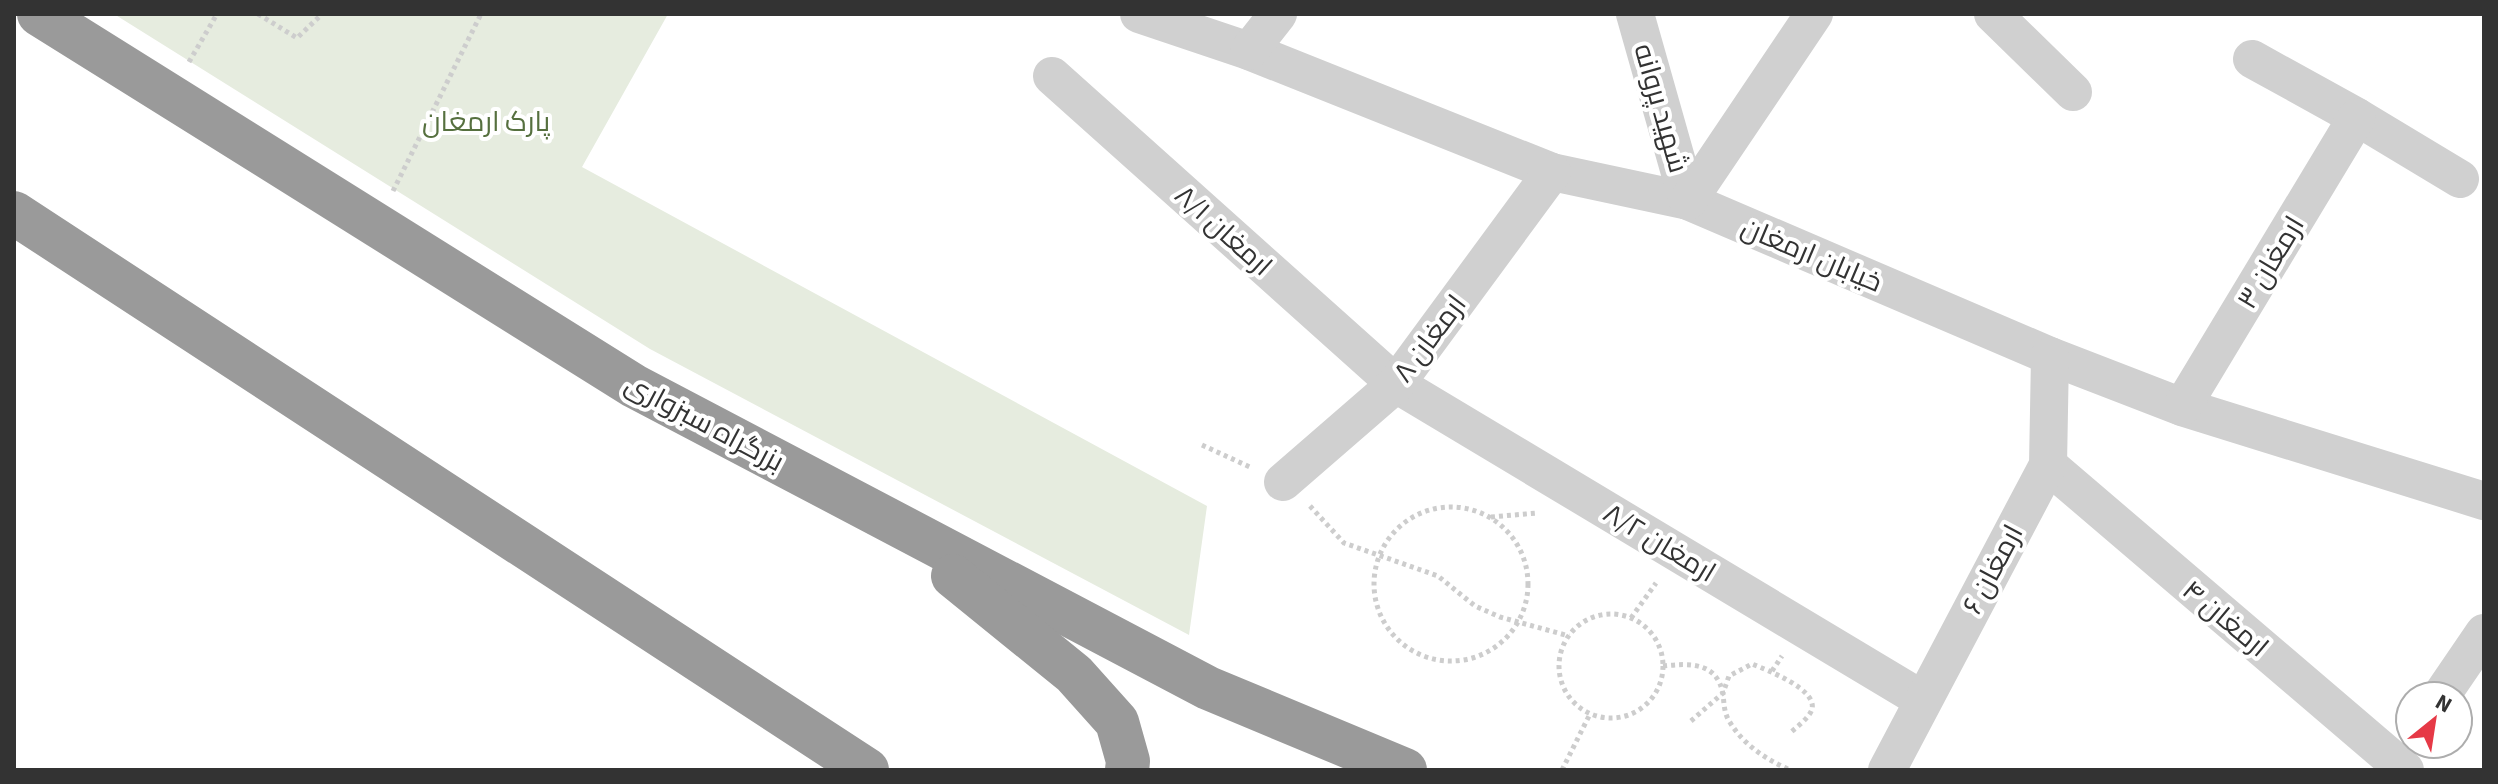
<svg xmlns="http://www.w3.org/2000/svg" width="2498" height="784" viewBox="0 0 2498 784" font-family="'Source Sans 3',Cairo,sans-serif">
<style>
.park{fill:#e6ecdf}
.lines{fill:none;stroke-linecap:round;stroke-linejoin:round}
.path{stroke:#cdcdcd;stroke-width:5;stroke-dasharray:4 4;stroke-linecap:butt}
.minor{stroke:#d0d0d0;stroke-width:38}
.highway{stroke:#9a9a9a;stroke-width:44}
.labels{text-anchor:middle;stroke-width:8;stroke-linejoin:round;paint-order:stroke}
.street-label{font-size:28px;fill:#333;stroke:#fff}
.park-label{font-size:28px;fill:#56703f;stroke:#fff}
</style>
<rect width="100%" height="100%" fill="#fff"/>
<path class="park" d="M 114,14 L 668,14 L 582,167 L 1207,506 L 1189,635 L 650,349 Z"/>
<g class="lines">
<g class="path">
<path d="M 258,14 L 297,38 L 322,14"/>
<path d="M 189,62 L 217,14"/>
<path d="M 393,191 L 481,14"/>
<path d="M 1202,445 L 1252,468"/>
<path d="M 1310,506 L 1344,543 L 1438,576 L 1475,606 L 1500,617 L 1569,636"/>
<circle cx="1451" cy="584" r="77"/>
<path d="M 1491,517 L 1537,513"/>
<circle cx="1611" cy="666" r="52"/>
<path d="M 1631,618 L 1656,583"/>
<path d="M 1663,666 C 1690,663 1717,662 1723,694 C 1724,703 1724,711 1728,719 C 1742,744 1765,759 1790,770"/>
<path d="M 1772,671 L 1782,656"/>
<path d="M 1691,721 L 1723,693 L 1729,676 L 1752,664 C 1767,670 1817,689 1812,709 C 1810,717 1797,727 1790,733"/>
<path d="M 1562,770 L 1590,714"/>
</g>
<g class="minor">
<path d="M 1139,14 L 1249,51 L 1552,172 L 1688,201 L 2050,356 L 2182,407 L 2484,501"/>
<path d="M 1635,14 L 1688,201"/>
<path d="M 1993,14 L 2073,92"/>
<path d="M 1249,51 L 1278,14"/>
<path d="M 2252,59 L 2357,117 L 2460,179"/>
<path d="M 1052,76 L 1396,384 L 1923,700"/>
<path d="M 1688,201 L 1814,14"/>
<path d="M 2182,407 L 2357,117"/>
<path d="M 2048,465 L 2405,770"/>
<path d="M 1283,482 L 1396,384 L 1552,172"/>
<path d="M 2441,696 L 2484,633"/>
<path d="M 1887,770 L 2048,465 L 2050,356"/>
</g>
<g class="highway">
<path d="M 39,14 L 634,386 L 1208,688 L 1405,770"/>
<path d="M 14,213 L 867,770"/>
<path d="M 953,576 L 1074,674 L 1117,722 L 1128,761 L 1127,770"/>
</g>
</g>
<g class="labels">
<g class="street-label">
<text transform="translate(1662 108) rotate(74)" y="10">شهید پروانه</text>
<text transform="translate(1224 230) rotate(42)" y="10">ارمغان ۸/۱</text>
<text transform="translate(1812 254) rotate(23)" y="10">خیابان ارمغان</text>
<text transform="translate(2270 262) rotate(-59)" y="10">ارمغان ۳</text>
<text transform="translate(1429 338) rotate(-53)" y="10">ارمغان ۸</text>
<text transform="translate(705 422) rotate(28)" y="10">بزرگراه سبزواری</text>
<text transform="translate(1660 542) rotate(31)" y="10">ارمغان ۸/۲</text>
<text transform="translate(1992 569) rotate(-62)" y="10">ارمغان ۶</text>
<text transform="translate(2226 618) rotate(40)" y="10">ارمغان ۴</text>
</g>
<g class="park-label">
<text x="486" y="131">پارک ارمغان</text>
</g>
</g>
<rect width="2498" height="784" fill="none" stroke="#333333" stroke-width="32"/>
<g transform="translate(2434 720) rotate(30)"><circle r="38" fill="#ffffff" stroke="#adadad" stroke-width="2"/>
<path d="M0-6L14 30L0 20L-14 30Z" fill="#e63946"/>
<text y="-12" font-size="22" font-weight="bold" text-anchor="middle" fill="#333333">N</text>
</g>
</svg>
